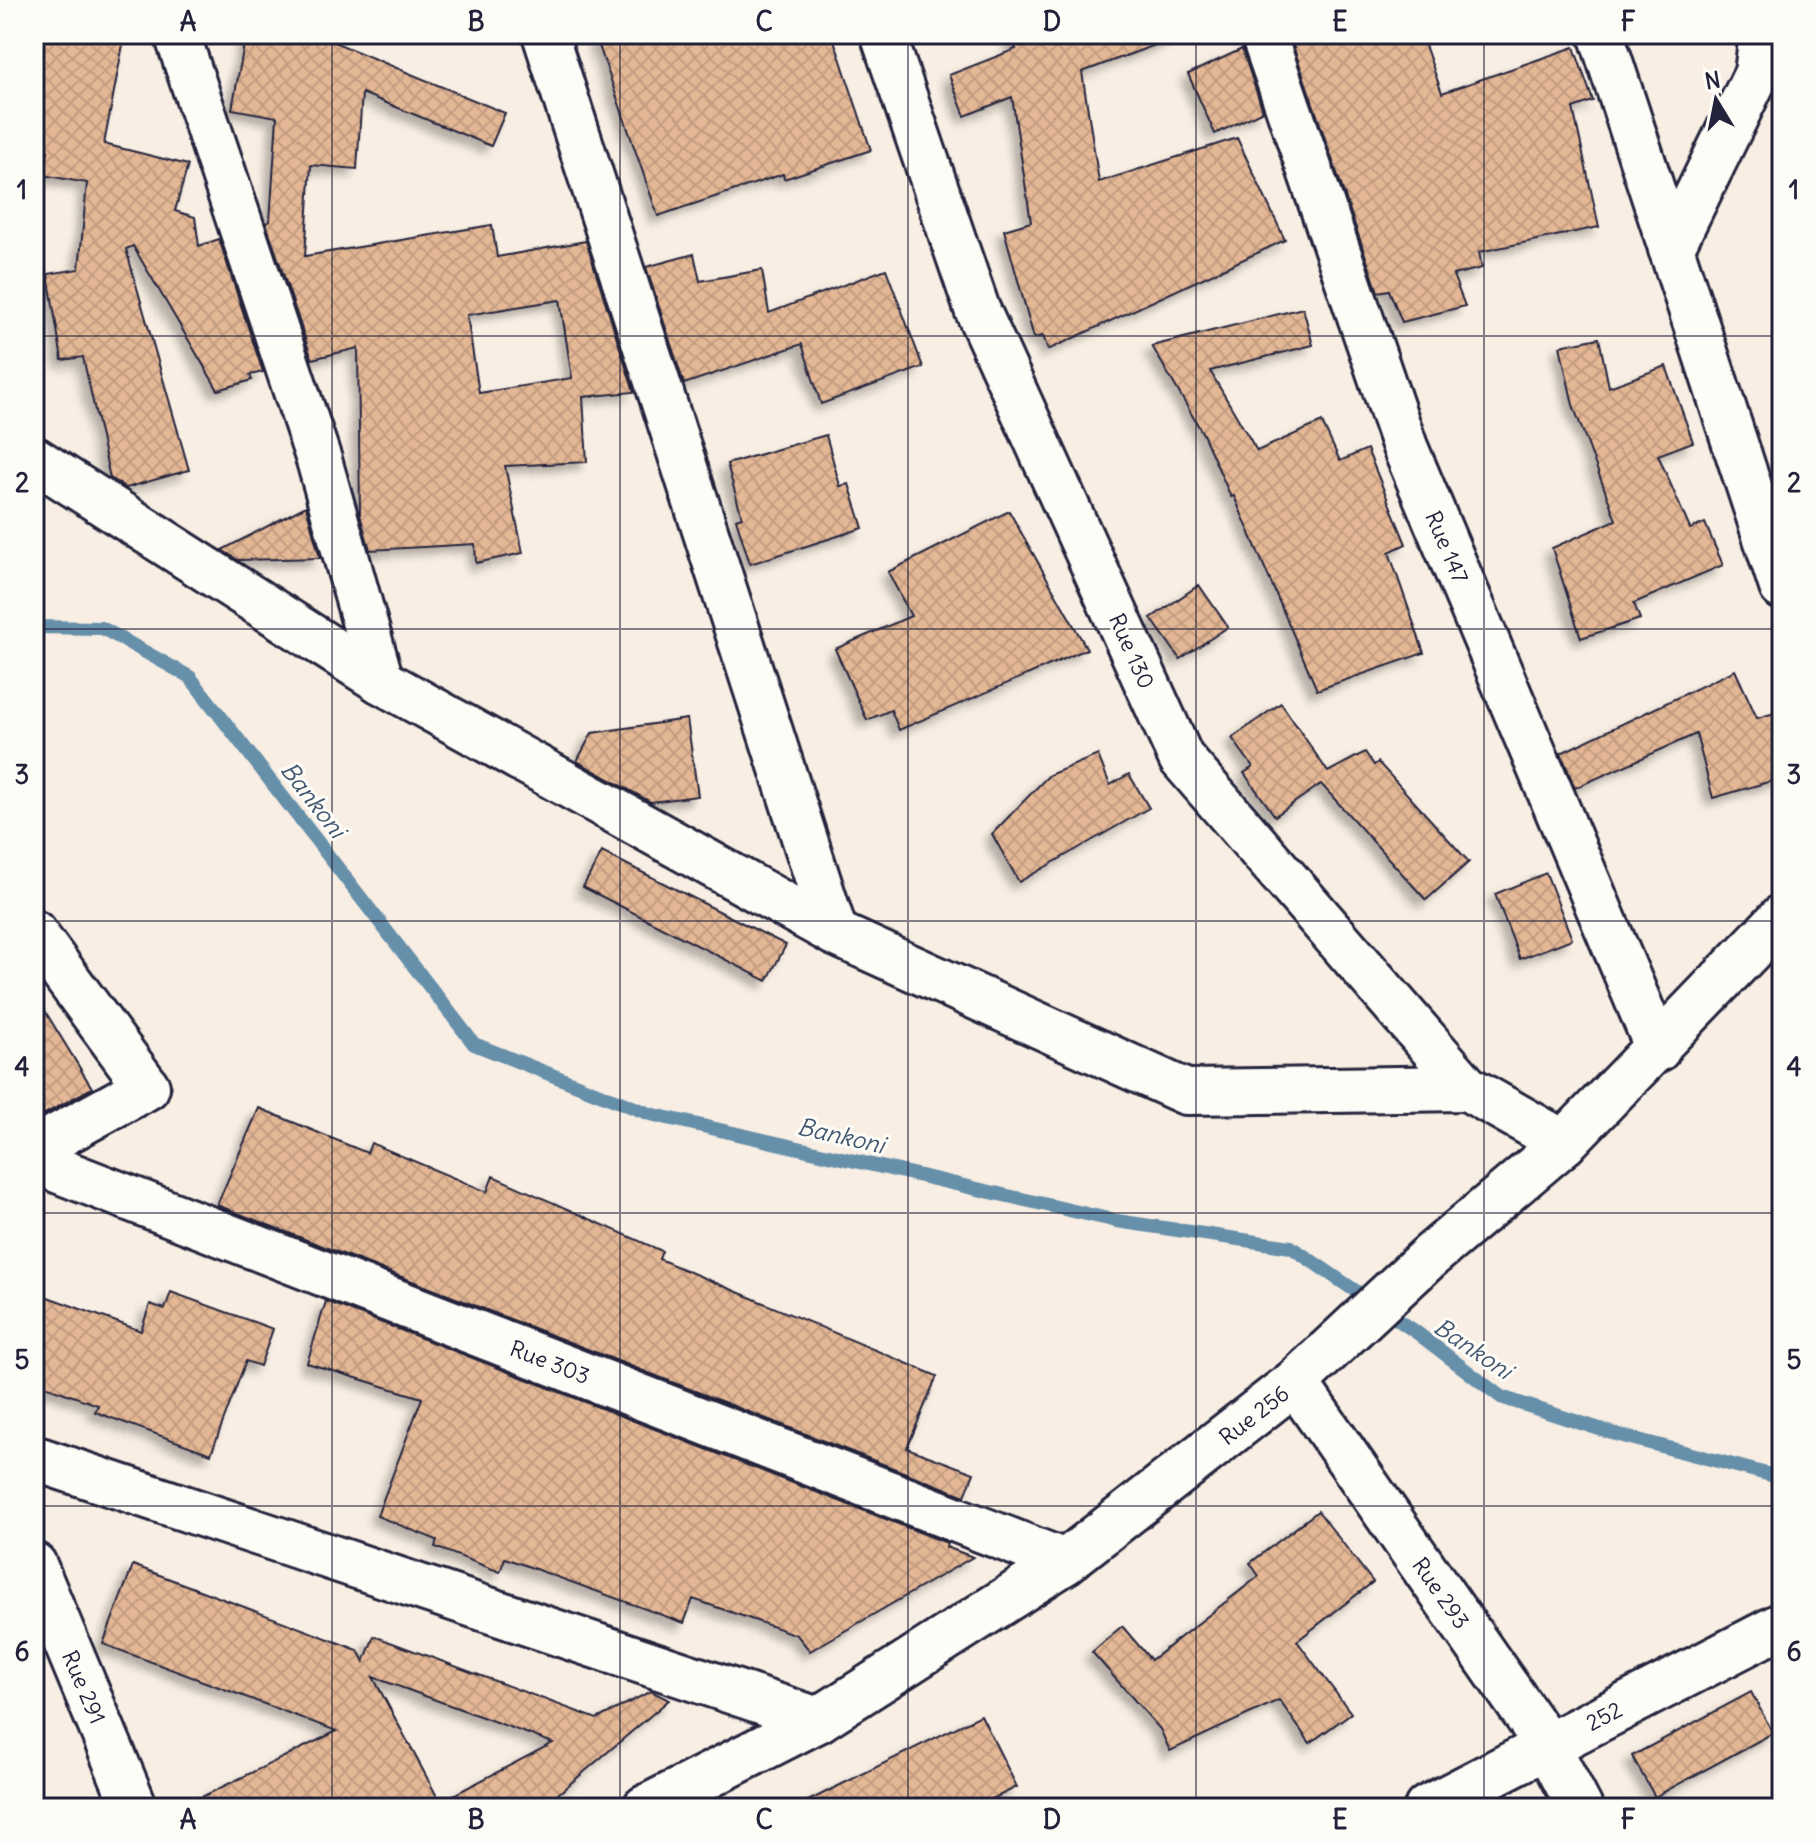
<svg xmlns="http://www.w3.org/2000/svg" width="1816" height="1842" viewBox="0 0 1816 1842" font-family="Delius,sans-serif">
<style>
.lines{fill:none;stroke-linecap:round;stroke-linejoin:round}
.stream{stroke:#668faa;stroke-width:14}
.building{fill:url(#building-cross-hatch);stroke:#22223b;stroke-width:2;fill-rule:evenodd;filter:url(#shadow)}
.minor-casing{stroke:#22223b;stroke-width:50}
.minor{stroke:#fdfcf7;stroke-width:44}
.grid{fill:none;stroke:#22223b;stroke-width:2;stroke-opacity:0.55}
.labels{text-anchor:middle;stroke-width:6;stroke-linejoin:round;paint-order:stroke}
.street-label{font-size:22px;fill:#22223b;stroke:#fdfcf7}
.water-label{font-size:24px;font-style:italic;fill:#445872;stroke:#fdfcf7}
.neatline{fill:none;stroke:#22223b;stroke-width:3}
.grid-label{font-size:26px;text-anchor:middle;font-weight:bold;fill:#22223b}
</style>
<defs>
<pattern id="building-cross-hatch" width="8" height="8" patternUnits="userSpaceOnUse" patternTransform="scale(2)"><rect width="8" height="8" fill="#e4b795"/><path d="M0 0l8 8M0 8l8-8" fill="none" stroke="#c39d81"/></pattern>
<filter id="shadow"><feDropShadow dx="-7" dy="7" stdDeviation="4" flood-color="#0004"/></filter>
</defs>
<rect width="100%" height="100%" fill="#f8eee3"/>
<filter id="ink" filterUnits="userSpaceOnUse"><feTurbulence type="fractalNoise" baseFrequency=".0125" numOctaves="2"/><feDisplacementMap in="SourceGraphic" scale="16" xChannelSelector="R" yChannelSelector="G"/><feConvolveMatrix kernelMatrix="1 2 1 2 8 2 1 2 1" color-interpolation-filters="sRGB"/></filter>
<g filter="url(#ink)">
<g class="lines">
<path class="stream" d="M 34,627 L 102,628 L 190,677 L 474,1044 L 650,1114 L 1117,1221 L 1291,1247 L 1416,1332 L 1501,1397 L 1612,1433 L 1782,1478"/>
</g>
<g class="building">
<path d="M 34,34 L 125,34 L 104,144 L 188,165 L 175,211 L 195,217 L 199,246 L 219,239 L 263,372 L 250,375 L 252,380 L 218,390 L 133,246 L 126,249 L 189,470 L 126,488 L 110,478 L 83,357 L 62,360 L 48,274 L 79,269 L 87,183 L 43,175 L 48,151 L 34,148 Z"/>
<path d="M 246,34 L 315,34 L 505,113 L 491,146 L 362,93 L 357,169 L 311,165 L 305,256 L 492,225 L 497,257 L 586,241 L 634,392 L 583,397 L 587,462 L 505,466 L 523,553 L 476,563 L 475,544 L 370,550 L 360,515 L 358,348 L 312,359 L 266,223 L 270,221 L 277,117 L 232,109 ZM 560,300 L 572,378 L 479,393 L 467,315 Z"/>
<path d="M 595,34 L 832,34 L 871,150 L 784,179 L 783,174 L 658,216 Z"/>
<path d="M 1009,34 L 1173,34 L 1174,38 L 1082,72 L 1099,182 L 1237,138 L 1285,240 L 1048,350 L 1043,336 L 1034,338 L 1004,230 L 1031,222 L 1012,97 L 965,116 L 949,75 L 1016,49 Z"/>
<path d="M 1289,34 L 1421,34 L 1442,93 L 1574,47 L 1593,101 L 1573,108 L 1599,227 L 1479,252 L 1482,268 L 1453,275 L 1465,306 L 1402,322 L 1389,290 L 1378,292 Z"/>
<path d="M 1242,49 L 1263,111 L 1215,134 L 1188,74 Z"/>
<path d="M 694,254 L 700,281 L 762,270 L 769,313 L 886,269 L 923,367 L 821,404 L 802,344 L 684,384 L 646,267 Z"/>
<path d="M 1303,308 L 1313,345 L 1210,371 L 1257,451 L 1322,422 L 1340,461 L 1367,449 L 1406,544 L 1389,552 L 1424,653 L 1317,690 L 1234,496 L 1231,497 L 1203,434 L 1152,346 Z"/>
<path d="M 1599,338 L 1609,387 L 1666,366 L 1693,442 L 1658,455 L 1690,529 L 1705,523 L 1723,565 L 1634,603 L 1640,619 L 1581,638 L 1552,548 L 1616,520 L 1573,405 L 1560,346 Z"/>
<path d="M 826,435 L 840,486 L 849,484 L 863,528 L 750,564 L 736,519 L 742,517 L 727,464 Z"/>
<path d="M 306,506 L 320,558 L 238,560 L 222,550 Z"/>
<path d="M 1009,511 L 1087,649 L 899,730 L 891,710 L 867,720 L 835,649 L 911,616 L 888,572 Z"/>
<path d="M 1199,585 L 1228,627 L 1180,659 L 1151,618 Z"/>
<path d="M 1735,670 L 1757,718 L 1782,711 L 1782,778 L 1713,798 L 1696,734 L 1575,788 L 1561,753 Z"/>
<path d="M 1281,703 L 1328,772 L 1365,752 L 1374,765 L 1378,762 L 1469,862 L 1426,900 L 1321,784 L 1275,816 L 1244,773 L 1253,767 L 1232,738 Z"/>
<path d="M 687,719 L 698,796 L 651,802 L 577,761 L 592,733 Z"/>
<path d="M 1098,755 L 1110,785 L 1129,774 L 1149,808 L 1019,882 L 992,834 L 1049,775 Z"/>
<path d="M 602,852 L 786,945 L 767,981 L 583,887 Z"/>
<path d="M 1546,873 L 1572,939 L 1520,959 L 1495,894 Z"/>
<path d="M 34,993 L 92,1088 L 34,1120 Z"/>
<path d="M 259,1108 L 367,1153 L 371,1143 L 487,1192 L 493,1176 L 662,1251 L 659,1259 L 937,1376 L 907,1448 L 974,1473 L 965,1496 L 217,1205 Z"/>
<path d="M 34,1292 L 141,1331 L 150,1304 L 165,1309 L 171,1292 L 273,1329 L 260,1366 L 246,1361 L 211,1454 L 95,1412 L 98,1405 L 34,1382 Z"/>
<path d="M 326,1301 L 947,1543 L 946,1547 L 973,1557 L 810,1651 L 797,1635 L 693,1599 L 684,1623 L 505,1558 L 500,1572 L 435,1547 L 437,1540 L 377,1516 L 422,1398 L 307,1363 Z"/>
<path d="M 1318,1511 L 1373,1582 L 1297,1641 L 1351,1713 L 1310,1743 L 1279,1700 L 1170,1751 L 1160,1729 L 1092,1652 L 1122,1626 L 1151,1660 L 1259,1576 L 1250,1563 Z"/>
<path d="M 133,1565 L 358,1650 L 364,1662 L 374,1636 L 597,1719 L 651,1691 L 669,1700 L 557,1795 L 532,1808 L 179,1808 L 337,1731 L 103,1644 ZM 373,1677 L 553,1743 L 440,1802 Z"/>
<path d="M 1751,1692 L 1773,1733 L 1655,1797 L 1632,1756 Z"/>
<path d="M 981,1715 L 1017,1787 L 974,1808 L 794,1808 Z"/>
</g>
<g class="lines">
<defs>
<g id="minor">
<path d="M 177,34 L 319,460 L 381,681"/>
<path d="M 545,34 L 835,933"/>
<path d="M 883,34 L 977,309 L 1181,758 L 1467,1088 L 1564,1143"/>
<path d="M 1263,34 L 1405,447 L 1658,1049"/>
<path d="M 1601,34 L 1782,587"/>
<path d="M 1671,249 L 1757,73 L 1762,34"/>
<path d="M 34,459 L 381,681 L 835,933 L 1186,1092 L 1467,1088"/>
<path d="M 34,933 L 147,1087 L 34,1149"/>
<path d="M 34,1161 L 1065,1562"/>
<path d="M 1295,1382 L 1547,1745 L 1580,1808"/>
<path d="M 34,1463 L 40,1460 L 818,1720"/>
<path d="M 34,1565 L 135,1808"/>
<path d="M 645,1808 L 818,1720 L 1065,1562 L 1295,1382 L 1429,1257 L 1564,1143 L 1782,917"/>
<path d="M 1427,1808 L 1782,1625"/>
</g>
</defs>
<use href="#minor" class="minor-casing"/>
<use href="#minor" class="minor"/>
</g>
</g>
<path class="grid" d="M 332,34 L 332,1808M 620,34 L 620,1808M 908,34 L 908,1808M 1196,34 L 1196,1808M 1484,34 L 1484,1808M 34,336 L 1782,336M 34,629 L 1782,629M 34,921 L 1782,921M 34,1213 L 1782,1213M 34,1506 L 1782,1506"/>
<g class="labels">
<g class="street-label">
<text transform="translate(1447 547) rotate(67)" y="8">Rue 147</text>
<text transform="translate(1132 651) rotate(66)" y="8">Rue 130</text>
<text transform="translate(550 1362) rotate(21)" y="8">Rue 303</text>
<text transform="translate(1254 1415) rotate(-38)" y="8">Rue 256</text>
<text transform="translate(1441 1593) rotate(55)" y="8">Rue 293</text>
<text transform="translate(84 1687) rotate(67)" y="8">Rue 291</text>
<text transform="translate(1604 1716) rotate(-27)" y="8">252</text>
</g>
<g class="water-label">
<text transform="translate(313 800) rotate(52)" y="8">Bankoni</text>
<text transform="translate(841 1136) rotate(13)" y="8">Bankoni</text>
<text transform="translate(1473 1349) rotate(34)" y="8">Bankoni</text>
</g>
</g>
<rect width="1816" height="1842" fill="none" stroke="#fdfcf7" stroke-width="88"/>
<g transform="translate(1716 100) rotate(350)" stroke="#fdfcf7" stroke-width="6" paint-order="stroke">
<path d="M0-6L14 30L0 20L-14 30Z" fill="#22223b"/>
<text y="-12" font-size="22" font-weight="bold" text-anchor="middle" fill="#22223b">N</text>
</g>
<rect x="44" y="44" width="1728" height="1754" class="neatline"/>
<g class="grid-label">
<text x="188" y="31">A</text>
<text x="476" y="31">B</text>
<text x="764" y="31">C</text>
<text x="1052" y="31">D</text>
<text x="1340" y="31">E</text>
<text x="1628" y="31">F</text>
<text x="22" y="199">1</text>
<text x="1794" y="199">1</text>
<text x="22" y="492">2</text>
<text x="1794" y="492">2</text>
<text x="22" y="784">3</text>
<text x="1794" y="784">3</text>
<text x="22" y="1076">4</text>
<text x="1794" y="1076">4</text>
<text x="22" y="1369">5</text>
<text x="1794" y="1369">5</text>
<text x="22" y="1661">6</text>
<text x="1794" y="1661">6</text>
<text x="188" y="1829">A</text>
<text x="476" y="1829">B</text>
<text x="764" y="1829">C</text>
<text x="1052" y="1829">D</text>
<text x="1340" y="1829">E</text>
<text x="1628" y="1829">F</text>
</g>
</svg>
